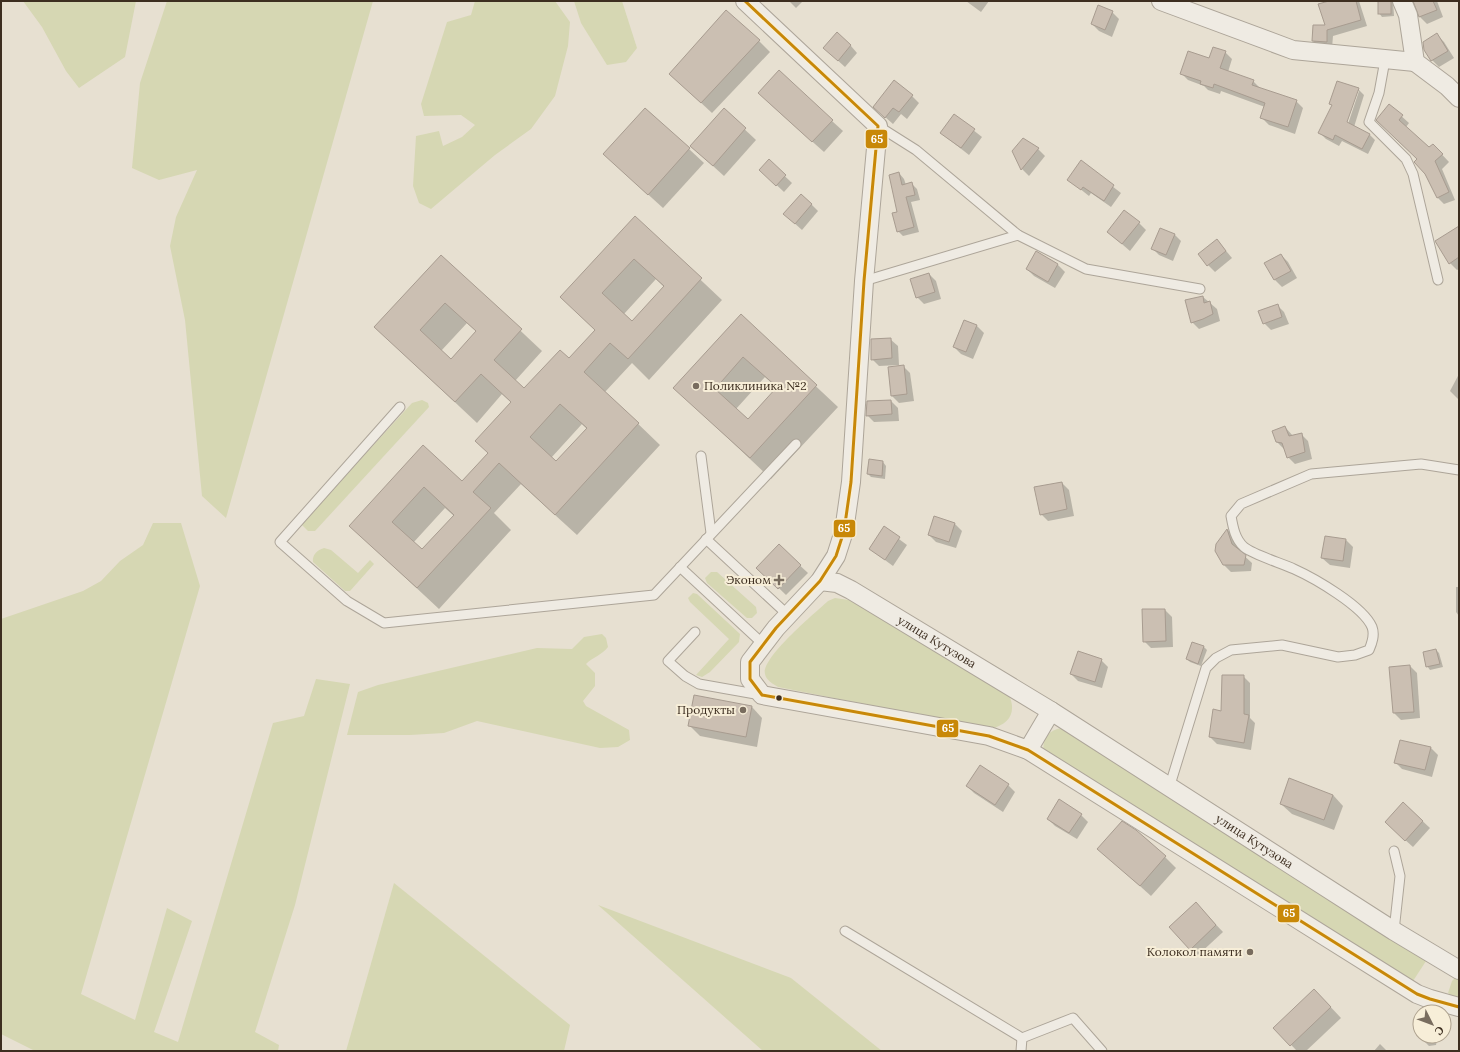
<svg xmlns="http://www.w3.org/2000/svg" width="1460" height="1052" viewBox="0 0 1460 1052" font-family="Lora,serif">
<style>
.green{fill:#d6d7b3}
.shadow{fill:#0003;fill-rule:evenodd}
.building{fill:#cbbfb2;stroke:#a89c90;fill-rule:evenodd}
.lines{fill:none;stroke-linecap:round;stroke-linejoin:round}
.service-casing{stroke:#ada599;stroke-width:11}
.minor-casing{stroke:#ada599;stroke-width:20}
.service{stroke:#efebe3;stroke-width:9}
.minor{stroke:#efebe3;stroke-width:18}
.bus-1-casing{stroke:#f7eed8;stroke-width:6}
.bus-1{stroke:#c88808;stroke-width:3}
.poi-dot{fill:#786c5e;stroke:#f7eed8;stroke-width:1.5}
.bus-dot{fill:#3d2e20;stroke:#f7eed8;stroke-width:1.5}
.labels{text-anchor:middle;stroke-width:4;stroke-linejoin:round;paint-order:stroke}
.poi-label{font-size:12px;fill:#3d2e20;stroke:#f7eed8;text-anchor:end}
.street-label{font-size:12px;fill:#3d2e20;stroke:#f7eed8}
.line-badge{stroke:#f7eed8;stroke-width:1.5}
.badge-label{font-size:11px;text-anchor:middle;font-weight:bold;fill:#fff}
</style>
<rect width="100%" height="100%" fill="#e7e0d1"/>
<g class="green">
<path d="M 23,1 L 136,1 L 125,57 L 79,88 L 66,71 L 42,27 Z"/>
<path d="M 167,1 L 373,1 L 226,518 L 202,496 L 185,320 L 170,246 L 176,217 L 197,170 L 159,180 L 132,168 L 140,83 Z"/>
<path d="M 475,1 L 555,1 L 570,22 L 568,46 L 555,96 L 531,129 L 495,155 L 431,209 L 419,203 L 413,186 L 416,136 L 439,131 L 443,146 L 462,137 L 475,125 L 461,115 L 424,116 L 421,104 L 447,22 L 471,15 Z"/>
<path d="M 574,1 L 622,1 L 637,48 L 626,62 L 607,65 L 581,23 Z"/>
<path d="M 422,400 L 428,403 L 429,407 L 315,531 L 308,531 L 302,525 L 304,521 L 412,403 Z"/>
<path d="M 153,523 L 181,523 L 200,586 L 81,994 L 135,1020 L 167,908 L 192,921 L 154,1032 L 178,1042 L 273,723 L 304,716 L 316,679 L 350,684 L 295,905 L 255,1032 L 279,1045 L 278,1051 L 35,1051 L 1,1034 L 1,619 L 83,591 L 101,581 L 120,561 L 143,545 Z"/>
<path d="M 324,548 L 331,550 L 358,573 L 370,560 L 374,564 L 350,591 L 345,591 L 313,562 C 312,555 317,550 324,548 Z"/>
<path d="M 711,572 L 717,572 L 756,607 L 757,613 L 752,618 L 747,618 L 707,583 L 705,578 Z"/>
<path d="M 693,593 L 697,594 L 740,634 L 739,642 L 710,672 L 702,677 L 696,675 L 729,639 L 690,602 L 688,598 Z"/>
<path d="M 835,598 L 849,600 L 1009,695 C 1017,713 1009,724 991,729 L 778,687 C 773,684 766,680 765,674 C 761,658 815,613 828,601 Z"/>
<path d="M 602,634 L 606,638 L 608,647 C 602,655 593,657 586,664 L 595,673 L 595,686 L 583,701 L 586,706 L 629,730 L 630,740 L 618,747 L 600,748 L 477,721 L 444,733 L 410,735 L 347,735 L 358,692 L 378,685 L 537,648 L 572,649 L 584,637 Z"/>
<path d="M 1061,728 L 1428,958 L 1413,981 L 1044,753 C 1041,741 1048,730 1061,728 Z"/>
<path d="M 394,883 L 570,1025 L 564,1051 L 346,1051 Z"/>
<path d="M 598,905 L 791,978 L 882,1051 L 763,1051 Z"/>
<path d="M 1455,978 L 1459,978 L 1459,998 L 1452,996 L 1448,993 L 1452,981 Z"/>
</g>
<g class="shadow">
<path d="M 789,1 L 803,1 L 796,8 Z"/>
<path d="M 966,1 L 989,1 L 981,12 Z"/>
<path d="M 1333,1 L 1359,1 L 1367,26 L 1333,36 L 1332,48 L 1319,47 L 1313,41 L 1326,26 Z"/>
<path d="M 1379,1 L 1393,1 L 1394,16 L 1382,17 L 1379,13 Z"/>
<path d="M 1413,1 L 1437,1 L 1443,17 L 1427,24 L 1420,17 Z"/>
<path d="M 1112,12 L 1119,19 L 1112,37 L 1099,31 L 1092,24 Z"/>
<path d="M 1437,35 L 1444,42 L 1454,58 L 1439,67 L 1432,60 Z"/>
<path d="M 759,41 L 770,52 L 712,113 L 670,74 Z"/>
<path d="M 851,46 L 857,53 L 845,67 L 824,48 Z"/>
<path d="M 1225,52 L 1232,59 L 1228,72 L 1253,81 L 1260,88 L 1296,101 L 1303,108 L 1295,134 L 1269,125 L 1262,118 L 1265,107 L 1221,91 L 1220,94 L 1208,90 L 1204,86 L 1188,80 L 1181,73 Z"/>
<path d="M 1358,89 L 1364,95 L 1354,127 L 1369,134 L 1375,140 L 1368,154 L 1342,141 L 1339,146 L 1326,139 L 1320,133 ZM 1356,91 L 1359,91 L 1347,127 L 1345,127 Z"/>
<path d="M 912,96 L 919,103 L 907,119 L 901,114 L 893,124 L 874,107 Z"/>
<path d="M 770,104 L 832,121 L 843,131 L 824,152 Z"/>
<path d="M 1389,105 L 1409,123 L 1406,127 L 1429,149 L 1433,145 L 1449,162 L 1442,169 L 1455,200 L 1444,204 L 1437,197 Z"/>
<path d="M 646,109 L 704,163 L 663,208 L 619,168 Z"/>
<path d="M 724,110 L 756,140 L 724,176 L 702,156 Z"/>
<path d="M 954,115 L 982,137 L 969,155 L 941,133 Z"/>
<path d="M 1038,149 L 1045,156 L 1029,176 L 1022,169 L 1013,152 Z"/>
<path d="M 769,161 L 792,183 L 784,192 L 768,177 Z"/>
<path d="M 1081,162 L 1121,193 L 1111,207 L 1091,193 L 1089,196 L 1069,180 Z"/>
<path d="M 899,173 L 904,179 L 906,185 L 912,184 L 917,189 L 920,200 L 911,202 L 919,232 L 903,236 L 898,231 Z"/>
<path d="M 811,204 L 818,211 L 802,230 L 792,221 Z"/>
<path d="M 635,218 L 722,300 L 649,380 L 632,363 L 605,392 L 660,445 L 577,535 L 521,484 L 494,513 L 511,530 L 439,609 L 350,526 L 423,447 L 462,482 L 489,453 L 512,403 L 502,394 L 477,423 L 375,327 L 441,256 L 542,351 L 515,381 L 524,390 L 569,360 L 596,331 L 561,297 ZM 656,279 L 664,287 L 632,322 L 624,314 ZM 467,323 L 477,332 L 451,360 L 441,351 ZM 582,424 L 587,429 L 556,463 L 551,458 ZM 445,508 L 454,516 L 422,551 L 413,543 Z"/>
<path d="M 1139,223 L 1146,230 L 1130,251 L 1108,232 Z"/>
<path d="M 1459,229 L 1459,269 L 1457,270 L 1450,263 Z"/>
<path d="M 1174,234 L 1181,241 L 1173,261 L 1159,255 L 1152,248 Z"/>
<path d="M 1217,240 L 1232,258 L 1215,272 L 1208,265 Z"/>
<path d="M 1037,253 L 1058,265 L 1065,272 L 1055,288 L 1034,276 L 1027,269 Z"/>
<path d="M 1281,255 L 1288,262 L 1297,278 L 1282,287 L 1275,280 L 1266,264 Z"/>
<path d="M 929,274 L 936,281 L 941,299 L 924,304 L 917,297 Z"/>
<path d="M 1203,297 L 1217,309 L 1220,321 L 1199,329 L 1192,322 Z"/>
<path d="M 1277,305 L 1284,312 L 1289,324 L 1271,330 L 1264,323 Z"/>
<path d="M 741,316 L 838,407 L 771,479 L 675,388 ZM 765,377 L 777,388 L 749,420 L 736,409 Z"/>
<path d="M 965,321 L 977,326 L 984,333 L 973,359 L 961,354 L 954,347 Z"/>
<path d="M 890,339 L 898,346 L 899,365 L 879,366 L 872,359 Z"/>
<path d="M 903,366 L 910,373 L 914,401 L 899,403 L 892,396 Z"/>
<path d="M 1459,374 L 1459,400 L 1450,391 Z"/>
<path d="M 891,401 L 898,408 L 899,421 L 874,422 L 867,415 Z"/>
<path d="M 1285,427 L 1293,436 L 1301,434 L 1308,441 L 1312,459 L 1295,464 L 1288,457 L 1284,449 L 1277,442 Z"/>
<path d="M 869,461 L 883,462 L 886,466 L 885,479 L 871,477 L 868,474 Z"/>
<path d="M 1062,483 L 1069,490 L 1074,516 L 1048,521 L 1041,514 Z"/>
<path d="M 955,524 L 962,531 L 956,548 L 936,542 L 929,535 Z"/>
<path d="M 884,528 L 907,545 L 893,566 L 870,549 Z"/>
<path d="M 1228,530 L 1234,537 L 1239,551 L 1252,563 L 1251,571 L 1231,572 L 1224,565 L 1217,544 Z"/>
<path d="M 1346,540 L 1353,547 L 1350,568 L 1330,565 L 1322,558 Z"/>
<path d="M 779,546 L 808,573 L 786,595 L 758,568 Z"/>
<path d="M 1456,587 L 1459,587 L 1459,616 L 1456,612 Z"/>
<path d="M 1165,610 L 1172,617 L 1173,647 L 1151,648 L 1144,641 Z"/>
<path d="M 1204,647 L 1207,650 L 1201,666 L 1190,662 L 1187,659 Z"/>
<path d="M 1436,650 L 1439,653 L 1443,667 L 1430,670 L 1427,666 Z"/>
<path d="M 1101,660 L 1108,667 L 1102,688 L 1078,681 L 1071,674 Z"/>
<path d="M 1410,666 L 1417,673 L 1420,718 L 1401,720 L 1394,713 Z"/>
<path d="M 1243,676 L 1250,683 L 1250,718 L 1255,723 L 1251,750 L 1217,744 L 1210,737 L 1214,710 L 1222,712 Z"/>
<path d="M 752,707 L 762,718 L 757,747 L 700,736 L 689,725 Z"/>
<path d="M 1401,741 L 1431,748 L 1438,755 L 1432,777 L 1402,769 L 1395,762 Z"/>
<path d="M 980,767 L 1008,785 L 1015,792 L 1003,812 L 974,793 L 967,786 Z"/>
<path d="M 1333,795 L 1343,806 L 1334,830 L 1292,814 L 1281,804 Z"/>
<path d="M 1403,803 L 1430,828 L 1413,847 L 1393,829 Z"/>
<path d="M 1081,815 L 1088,822 L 1077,839 L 1055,826 L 1048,819 Z"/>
<path d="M 1099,849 L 1165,857 L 1176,868 L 1151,896 Z"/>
<path d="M 1203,911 L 1223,932 L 1197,956 L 1190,949 Z"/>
<path d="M 1325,1001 L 1341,1018 L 1306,1051 L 1297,1051 L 1275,1028 Z"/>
<path d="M 1420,1034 L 1420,1036 L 1438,1036 L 1436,1045 L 1429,1046 L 1419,1036 Z"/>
<path d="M 1380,1044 L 1387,1051 L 1374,1051 Z"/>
</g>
<g class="building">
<path d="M 1329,1 L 1356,1 L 1361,20 L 1327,30 L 1327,42 L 1312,41 L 1313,25 L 1325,25 L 1318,4 Z"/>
<rect x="1378" y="1" width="13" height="13"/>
<path d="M 1413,1 L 1433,1 L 1437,10 L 1419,17 Z"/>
<path d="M 1098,5 L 1113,11 L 1105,30 L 1091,24 Z"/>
<path d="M 726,10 L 760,40 L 701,103 L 669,74 Z"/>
<path d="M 837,32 L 851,45 L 838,61 L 823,48 Z"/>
<path d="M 1437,33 L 1448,51 L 1431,61 L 1424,50 L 1423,42 Z"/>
<path d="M 1213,47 L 1226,51 L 1220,68 L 1254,80 L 1252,85 L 1297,100 L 1288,127 L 1260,118 L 1265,103 L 1214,84 L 1213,88 L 1200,84 L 1201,81 L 1180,74 L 1188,51 L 1209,58 Z"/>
<path d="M 779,70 L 833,120 L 812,142 L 758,93 Z"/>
<path d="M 894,80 L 913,95 L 899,112 L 893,108 L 885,118 L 873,107 Z"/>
<path d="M 1337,81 L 1359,88 L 1347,122 L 1370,134 L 1362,149 L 1335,135 L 1333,140 L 1318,133 L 1332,105 L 1329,104 Z"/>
<path d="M 1389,104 L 1403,115 L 1399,120 L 1429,147 L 1433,144 L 1443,154 L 1435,161 L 1449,192 L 1437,198 L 1425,174 L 1414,162 L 1417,159 L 1376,120 Z"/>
<path d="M 645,108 L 690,148 L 648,195 L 603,154 Z"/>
<path d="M 724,108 L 746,128 L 713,166 L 690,146 Z"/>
<path d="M 954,114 L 975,129 L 961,148 L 940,133 Z"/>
<path d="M 1023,138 L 1039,148 L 1021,170 L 1012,151 Z"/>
<path d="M 769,159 L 786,175 L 776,186 L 759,170 Z"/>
<path d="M 1081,160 L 1114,185 L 1104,201 L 1083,187 L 1081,190 L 1067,180 Z"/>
<path d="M 899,172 L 902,185 L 912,182 L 915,195 L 906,197 L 914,227 L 897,232 L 892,213 L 897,212 L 889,175 Z"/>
<path d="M 801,194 L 812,204 L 795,224 L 783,214 Z"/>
<path d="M 1124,210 L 1140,222 L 1122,244 L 1107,232 Z"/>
<path d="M 635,216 L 702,278 L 628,359 L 610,343 L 584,372 L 639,423 L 555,515 L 499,463 L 473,492 L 491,508 L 417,588 L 349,526 L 423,445 L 462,481 L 488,453 L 475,441 L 511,402 L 481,374 L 455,402 L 374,327 L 441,255 L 522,329 L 494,360 L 524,388 L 560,350 L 569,358 L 595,330 L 560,297 ZM 634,259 L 664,286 L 632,321 L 602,293 ZM 445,303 L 476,331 L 451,359 L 420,330 ZM 560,404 L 587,428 L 556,461 L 530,437 ZM 424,487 L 454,515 L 422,549 L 392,522 Z"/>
<path d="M 1459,226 L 1459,257 L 1449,264 L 1435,241 Z"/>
<path d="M 1160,228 L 1175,234 L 1166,255 L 1151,249 Z"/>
<path d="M 1217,239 L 1226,251 L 1207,266 L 1198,254 Z"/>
<path d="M 1036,251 L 1058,264 L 1048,282 L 1026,269 Z"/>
<path d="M 1281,254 L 1291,271 L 1274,280 L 1264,263 Z"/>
<path d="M 929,273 L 935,292 L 916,298 L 910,279 Z"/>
<path d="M 1203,296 L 1204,303 L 1210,301 L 1213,314 L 1203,319 L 1191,323 L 1185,300 Z"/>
<path d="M 1278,304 L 1282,317 L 1263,324 L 1258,311 Z"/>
<path d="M 741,314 L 817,385 L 750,458 L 673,388 ZM 743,357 L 777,387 L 748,419 L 715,389 Z"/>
<path d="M 964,320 L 977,325 L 966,352 L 953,347 Z"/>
<path d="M 891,338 L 892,358 L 871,360 L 871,339 Z"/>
<path d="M 904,365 L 907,394 L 891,396 L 888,367 Z"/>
<path d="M 891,400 L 892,414 L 866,416 L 867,401 Z"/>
<path d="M 1285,426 L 1289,436 L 1302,433 L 1305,452 L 1287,458 L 1282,443 L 1276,442 L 1272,431 Z"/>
<path d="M 869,459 L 883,461 L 882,476 L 867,474 Z"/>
<path d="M 1062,482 L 1067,509 L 1040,515 L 1034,487 Z"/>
<path d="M 934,516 L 955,523 L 949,542 L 928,535 Z"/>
<path d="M 884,526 L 900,537 L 885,560 L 869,549 Z"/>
<path d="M 1227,529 L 1232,544 L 1246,555 L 1244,565 L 1223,565 L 1215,551 L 1216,544 Z"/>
<path d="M 1325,536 L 1346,539 L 1343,561 L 1321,558 Z"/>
<path d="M 779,544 L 801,565 L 778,589 L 756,568 Z"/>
<path d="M 1142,609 L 1165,609 L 1166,641 L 1143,642 Z"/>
<path d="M 1192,642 L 1204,646 L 1198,664 L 1186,659 Z"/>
<path d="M 1436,649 L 1440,664 L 1426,667 L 1423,652 Z"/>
<path d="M 1078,651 L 1102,659 L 1095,682 L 1070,674 Z"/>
<path d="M 1410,665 L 1414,712 L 1393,713 L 1389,667 Z"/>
<path d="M 1222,675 L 1244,675 L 1244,714 L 1249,715 L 1244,743 L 1209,737 L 1213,709 L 1221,711 Z"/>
<path d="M 694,695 L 752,706 L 746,737 L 688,726 Z"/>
<path d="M 1400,740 L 1431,747 L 1425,770 L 1394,763 Z"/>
<path d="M 980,765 L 1009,784 L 995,805 L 966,786 Z"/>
<path d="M 1289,778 L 1333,795 L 1324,820 L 1280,804 Z"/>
<path d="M 1059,799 L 1082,814 L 1069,833 L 1047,819 Z"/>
<path d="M 1403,802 L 1423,821 L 1405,841 L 1385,822 Z"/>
<path d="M 1122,821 L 1136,830 L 1166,856 L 1140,886 L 1097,849 Z"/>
<path d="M 1196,902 L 1216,925 L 1190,950 L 1169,927 Z"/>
<path d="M 1314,989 L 1331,1007 L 1290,1046 L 1273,1028 Z"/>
</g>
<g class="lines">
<defs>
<g id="service">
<path d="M 1385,60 L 1379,93 L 1369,122 L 1406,159 L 1413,174 L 1438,280"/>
<path d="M 878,126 L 916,150 L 1018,235"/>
<path d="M 864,281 L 1018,235 L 1086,269 L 1200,289"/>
<path d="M 400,407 L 280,542 L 347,601 L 384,623 L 654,595 L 796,444"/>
<path d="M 701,456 L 711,533"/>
<path d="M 706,539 L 788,615"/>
<path d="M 680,567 L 763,644"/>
<path d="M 695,632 L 668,661 L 685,676 L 699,684 L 761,695"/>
<path d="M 1170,785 L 1206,668 L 1216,658 L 1231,650 L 1282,645 L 1338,657 L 1355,655 L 1369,650 C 1372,643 1375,635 1372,627 C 1363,606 1314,578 1294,569 C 1281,563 1254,555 1244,547 C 1235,539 1233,527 1231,516 L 1241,504 L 1311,474 L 1421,464 L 1459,470"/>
<path d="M 1394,851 L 1400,876 L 1394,931"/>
<path d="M 845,931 L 1022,1038 L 1073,1018 L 1102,1051"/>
<path d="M 1021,1051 L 1022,1038"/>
</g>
<g id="minor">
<path d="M 745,1 L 878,126 L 864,281 L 851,482 L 844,531 L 836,556 L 820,581 L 776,628 L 750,662 L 750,679 L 762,695 L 989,736 L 1028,750 L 1417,994 L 1430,999 L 1459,1007"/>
<path d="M 1161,1 L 1293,50 L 1415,62"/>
<path d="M 1402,1 L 1408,15 L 1415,62 L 1447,86 L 1459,98"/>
<path id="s1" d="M 820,581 L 837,583 L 851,590 L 1051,711 L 1394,931 L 1459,970"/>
<path d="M 1028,750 L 1051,711"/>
</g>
</defs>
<use href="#service" class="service-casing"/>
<use href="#minor" class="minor-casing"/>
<use href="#service" class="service"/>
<use href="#minor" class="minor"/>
<defs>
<path id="bus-1" d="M 745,1 L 878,126 L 864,281 L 851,482 L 844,531 L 836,556 L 820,581 L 776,628 L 750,662 L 750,679 L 762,695 L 989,736 L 1028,750 L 1417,994 L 1430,999 L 1459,1007"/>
</defs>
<use href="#bus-1" class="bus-1-casing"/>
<use href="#bus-1" class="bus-1"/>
</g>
<g class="poi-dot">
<circle cx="696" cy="386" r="4"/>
<path d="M777 574h4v4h4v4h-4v4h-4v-4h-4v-4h4z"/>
<circle cx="743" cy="710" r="4"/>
<circle cx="1250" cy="952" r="4"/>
</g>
<circle class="bus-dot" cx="779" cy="698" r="3.5"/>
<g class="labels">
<g class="poi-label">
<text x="704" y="390" text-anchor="start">Поликлиника №2</text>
<text x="771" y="584">Эконом</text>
<text x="735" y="714">Продукты</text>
<text x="1242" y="956">Колокол памяти</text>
</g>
<g class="street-label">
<text dy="4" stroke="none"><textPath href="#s1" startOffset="133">улица Кутузова</textPath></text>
<text dy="4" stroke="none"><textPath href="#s1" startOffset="508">улица Кутузова</textPath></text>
</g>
</g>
<g class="line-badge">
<rect x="865" y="129" width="23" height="20" rx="4" fill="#c88808"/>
<rect x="833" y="519" width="23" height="19" rx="4" fill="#c88808"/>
<rect x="936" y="719" width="23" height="19" rx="4" fill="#c88808"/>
<rect x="1277" y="904" width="23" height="19" rx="4" fill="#c88808"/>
</g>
<g class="badge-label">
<text x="877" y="143">65</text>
<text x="844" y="532">65</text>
<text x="948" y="732">65</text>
<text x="1289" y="917">65</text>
</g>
<rect width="1460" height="1052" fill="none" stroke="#3d2e20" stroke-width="4"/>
<g transform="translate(1432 1024) rotate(132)"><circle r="19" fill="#f7eed8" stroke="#ada18e"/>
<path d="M0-3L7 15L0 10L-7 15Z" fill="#786c5e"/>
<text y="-6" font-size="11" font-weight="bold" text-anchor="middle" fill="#3d2e20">С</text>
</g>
</svg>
